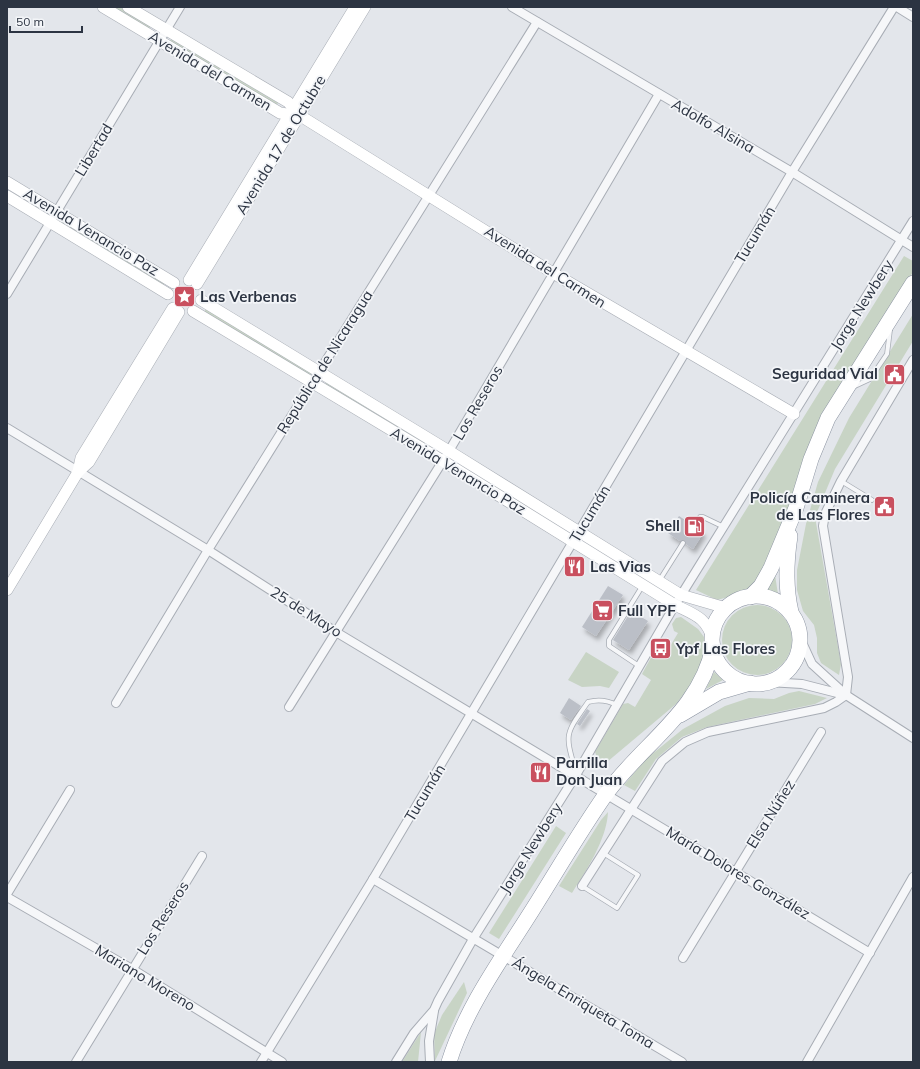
<svg xmlns="http://www.w3.org/2000/svg" width="920" height="1069" viewBox="0 0 920 1069" font-family="Mulish,sans-serif">
<style>
.green{fill:#c8d4c5}
.building{fill:#bbbfc7;filter:url(#shadow)}
.lines{fill:none;stroke-linecap:round;stroke-linejoin:round}
.lane-casing{stroke:#a8adb5;stroke-width:5.5}
.street-casing{stroke:#a8adb5;stroke-width:10}
.secondary-casing{stroke:#a8adb5;stroke-width:12}
.highway-casing{stroke:#8b93a1;stroke-width:16}
.lane{stroke:#f6f7f9;stroke-width:4}
.street{stroke:#f6f7f9;stroke-width:8}
.secondary{stroke:#fff;stroke-width:11}
.highway{stroke:#fff;stroke-width:15}
.labels{text-anchor:middle;stroke-width:3.5;stroke-linejoin:round;paint-order:stroke}
.street-label{font-size:15px;fill:#2c3442;stroke:#f3f5f8}
.poi-label{font-size:15px;font-weight:bold;fill:#2c3442;stroke:#f3f5f8;text-anchor:start}
</style>
<defs>
<filter id="shadow"><feDropShadow dx="2.5" dy="4.5" stdDeviation="2" flood-color="#0004"/></filter>
</defs>
<rect width="100%" height="100%" fill="#e3e6eb"/>
<g class="green">
<path d="M 111,7 L 121,7 L 151,26 L 148,30 Z"/>
<path d="M 172,38 L 278,103 L 275,107 L 169,43 Z"/>
<path d="M 59,219 L 165,283 L 162,288 L 56,223 Z"/>
<path d="M 904,256 L 913,261 L 913,272 L 830,404 L 773,550 L 754,586 L 743,593 L 717,600 L 696,590 Z"/>
<circle cx="185" cy="296" r="7"/>
<path d="M 207,307 L 312,372 L 310,376 L 204,312 Z"/>
<path d="M 913,314 L 913,341 L 835,469 L 815,517 L 841,664 L 839,675 L 821,663 L 817,653 L 817,638 L 814,625 L 803,611 L 797,590 L 797,570 L 806,524 L 818,482 L 849,418 Z"/>
<path d="M 327,381 L 433,445 L 430,450 L 325,385 Z"/>
<path d="M 775,575 L 778,594 L 766,591 Z"/>
<circle cx="757" cy="640" r="35"/>
<path d="M 681,617 L 698,629 L 704,637 L 707,649 L 695,680 L 676,704 L 607,762 L 597,757 L 595,752 L 623,704 L 628,703 L 635,707 L 651,680 L 642,674 L 654,652 L 663,658 L 678,633 L 674,631 L 672,624 L 676,618 Z"/>
<path d="M 586,652 L 619,672 L 609,688 L 600,686 L 582,687 L 568,680 Z"/>
<path d="M 714,672 L 723,680 L 706,689 Z"/>
<path d="M 799,691 L 827,698 L 815,704 L 707,727 L 682,737 L 656,759 L 635,791 L 624,785 L 646,759 L 683,729 L 725,706 L 749,698 L 774,699 L 789,693 Z"/>
<path d="M 608,812 C 607,839 586,871 572,893 L 559,886 L 601,820 Z"/>
<path d="M 556,826 L 566,833 L 499,939 L 489,933 Z"/>
<path d="M 464,982 L 467,993 L 435,1061 L 434,1034 L 442,1015 Z"/>
<path d="M 421,1032 L 418,1062 L 402,1062 Z"/>
</g>
<g class="building">
<path d="M 679,516 L 691,524 L 692,529 L 697,528 L 704,532 L 693,549 L 686,544 L 685,540 L 680,541 L 668,533 Z"/>
<path d="M 608,586 L 623,595 L 596,636 L 582,627 Z"/>
<path d="M 631,611 L 648,621 L 629,650 L 613,640 Z"/>
<path d="M 569,698 L 581,706 L 571,720 L 560,713 Z"/>
<path d="M 587,709 L 590,711 L 580,726 L 577,724 Z"/>
</g>
<g class="lines">
<defs>
<g id="lane">
<path d="M 855,386 L 870,379 L 887,354 L 890,330"/>
<path d="M 841,481 L 872,500"/>
<path d="M 694,526 L 700,517 L 703,517 L 724,527"/>
<path d="M 659,581 L 683,543"/>
<path d="M 639,666 L 609,646 L 609,640 L 643,585"/>
<path d="M 576,773 C 565,733 564,736 588,702 C 598,699 607,700 617,705"/>
<path d="M 582,886 L 617,908 L 638,875 L 603,853"/>
</g>
<g id="street">
<path d="M 512,7 L 792,172 L 913,247"/>
<path d="M 897,7 L 913,17"/>
<path d="M 7,294 L 180,7"/>
<path d="M 7,428 L 208,550 L 336,632 L 870,953"/>
<path d="M 800,638 L 812,664 L 846,695 L 913,738"/>
<path d="M 768,682 L 802,684 L 845,695"/>
<path d="M 116,703 L 208,550 L 537,22"/>
<path d="M 289,707 L 449,451 L 659,94"/>
<path d="M 373,879 L 682,1062"/>
<path d="M 582,886 L 662,761 L 685,742 L 708,732 L 824,708 L 836,702 L 846,695 L 848,677 L 823,526 L 825,514 L 841,481 L 913,360"/>
<path d="M 7,894 L 70,790"/>
<path d="M 7,897 L 132,969 L 282,1062"/>
<path d="M 683,958 L 821,732"/>
<path d="M 76,1062 L 202,856"/>
<path d="M 261,1062 L 373,879 L 792,172 L 894,7"/>
<path d="M 396,1062 L 414,1033 L 434,1010 L 438,1001 L 473,939 L 576,775 L 675,605 L 913,221"/>
<path d="M 430,1062 L 429,1041 L 434,1011"/>
<path d="M 807,1062 L 913,877"/>
</g>
<g id="secondary">
<path d="M 103,7 L 280,113 L 294,115"/>
<path d="M 128,7 L 288,102 L 299,115 L 553,273 L 794,414"/>
<path d="M 7,182 L 174,283"/>
<path d="M 7,196 L 168,294"/>
<path d="M 189,280 L 355,7"/>
<path d="M 197,284 L 365,7"/>
<path d="M 201,300 L 449,451 L 681,595 L 726,608"/>
<path d="M 193,311 L 443,461 L 675,605 C 695,615 706,617 713,640"/>
<path d="M 78,472 L 81,458 L 173,308"/>
<path d="M 7,590 L 78,472 L 89,462 L 179,312"/>
</g>
<g id="highway">
<path d="M 790,536 C 786,562 785,586 791,612"/>
<circle cx="756" cy="640" r="44"/>
<path d="M 750,597 L 761,586 L 771,568 L 796,508 L 811,459 L 828,418 L 913,283"/>
<path d="M 680,715 L 719,692 L 750,683"/>
<path d="M 449,1062 C 466,1007 503,957 533,909 C 557,871 580,831 606,794 C 641,745 701,710 713,647"/>
</g>
</defs>
<use href="#lane" class="lane-casing"/>
<use href="#street" class="street-casing"/>
<use href="#secondary" class="secondary-casing"/>
<use href="#highway" class="highway-casing"/>
<use href="#lane" class="lane"/>
<use href="#street" class="street"/>
<use href="#secondary" class="secondary"/>
<use href="#highway" class="highway"/>
</g>
<defs>
<symbol id="sight-square" viewBox="-11 -11 22 22"><rect x="-9" y="-9" width="18" height="18" rx="4" fill="#c9505f" stroke="#f3f5f8"/><path d="M0-6L1.8-2.2L6-1.7L2.9 1.2L3.7 5.4L0 3.3L-3.7 5.4L-2.9 1.2L-6-1.7L-1.8-2.2Z" fill="#fff"/></symbol>
<symbol id="civic-square" viewBox="-11 -11 22 22"><rect x="-9" y="-9" width="18" height="18" rx="4" fill="#c9505f" stroke="#f3f5f8"/><path d="M-.6-6.5H3V-4.5H.6V-3L4-1V1h2V6H-6V1h2V-1L-.6-3ZM-1.2 2.5V6h2.4V2.5Z" fill="#fff"/></symbol>
<symbol id="fuel-square" viewBox="-11 -11 22 22"><rect x="-9" y="-9" width="18" height="18" rx="4" fill="#c9505f" stroke="#f3f5f8"/><path d="M-5.5-6h7V0h2V4h1.3V-2.5L3-4.5l.8-.8L6-3V5H2.5V1h-1V6h-7ZM-4.2-4.7v3.2H.2V-4.7Z" fill="#fff"/></symbol>
<symbol id="restaurant-square" viewBox="-11 -11 22 22"><rect x="-9" y="-9" width="18" height="18" rx="4" fill="#c9505f" stroke="#f3f5f8"/><path d="M-5-6h1v4h1v-4h1v4h1v-4h1v5L-1.5 .5V6h-2V.5L-5-1ZM5-6V6H3V1.5H1.5Q1.5-4 5-6Z" fill="#fff"/></symbol>
<symbol id="supermarket-square" viewBox="-11 -11 22 22"><rect x="-9" y="-9" width="18" height="18" rx="4" fill="#c9505f" stroke="#f3f5f8"/><path d="M-6-5.5h2.5l.6 2H6L4.5 2H-2.5L-4.4-4H-6ZM-1.5 3.2a1.3 1.3 0 1 0 .1 0ZM3 3.2a1.3 1.3 0 1 0 .1 0Z" fill="#fff"/></symbol>
<symbol id="bus-square" viewBox="-11 -11 22 22"><rect x="-9" y="-9" width="18" height="18" rx="4" fill="#c9505f" stroke="#f3f5f8"/><path d="M-5-6H5V4H4V6H2V4H-2V6H-4V4H-5ZM-3.5-4V0h7V-4ZM-3.5 1.2v1.5H-2V1.2ZM2 1.2v1.5H3.5V1.2Z" fill="#fff"/></symbol>
</defs>
<g fill-rule="evenodd">
<use href="#sight-square" x="172" y="284" width="25" height="25"/>
<use href="#civic-square" x="882" y="362" width="25" height="25"/>
<use href="#civic-square" x="872" y="494" width="25" height="25"/>
<use href="#fuel-square" x="682" y="514" width="25" height="25"/>
<use href="#restaurant-square" x="562" y="554" width="25" height="25"/>
<use href="#supermarket-square" x="590" y="598" width="25" height="25"/>
<use href="#bus-square" x="648" y="636" width="25" height="25"/>
<use href="#restaurant-square" x="528" y="760" width="25" height="25"/>
</g>
<g class="labels">
<g class="street-label">
<text transform="translate(210 71) rotate(31)" y="5">Avenida del Carmen</text>
<text transform="translate(713 126) rotate(30)" y="5">Adolfo Alsina</text>
<text transform="translate(281 145) rotate(-59)" y="5">Avenida 17 de Octubre</text>
<text transform="translate(94 150) rotate(-59)" y="5">Libertad</text>
<text transform="translate(91 232) rotate(31)" y="5">Avenida Venancio Paz</text>
<text transform="translate(755 235) rotate(-59)" y="5">Tucumán</text>
<text transform="translate(545 267) rotate(32)" y="5">Avenida del Carmen</text>
<text transform="translate(862 305) rotate(-58)" y="5">Jorge Newbery</text>
<text transform="translate(325 362) rotate(-58)" y="5">República de Nicaragua</text>
<text transform="translate(478 403) rotate(-60)" y="5">Los Reseros</text>
<text transform="translate(458 471) rotate(31)" y="5">Avenida Venancio Paz</text>
<text transform="translate(590 514) rotate(-59)" y="5">Tucumán</text>
<text transform="translate(306 612) rotate(32)" y="5">25 de Mayo</text>
<text transform="translate(425 793) rotate(-59)" y="5">Tucumán</text>
<text transform="translate(771 814) rotate(-58)" y="5">Elsa Núñez</text>
<text transform="translate(531 848) rotate(-58)" y="5">Jorge Newbery</text>
<text transform="translate(738 873) rotate(31)" y="5">María Dolores González</text>
<text transform="translate(163 918) rotate(-58)" y="5">Los Reseros</text>
<text transform="translate(145 978) rotate(31)" y="5">Mariano Moreno</text>
<text transform="translate(583 1003) rotate(31)" y="5">Ángela Enriqueta Toma</text>
</g>
<g class="poi-label">
<text x="200" y="302">Las Verbenas</text>
<text x="878" y="379" text-anchor="end">Seguridad Vial</text>
<text x="870" y="503" text-anchor="end">Policía Caminera<tspan x="870" dy="17">de Las Flores</tspan></text>
<text x="680" y="531" text-anchor="end">Shell</text>
<text x="590" y="572">Las Vias</text>
<text x="618" y="616">Full YPF</text>
<text x="676" y="654">Ypf Las Flores</text>
<text x="556" y="768">Parrilla<tspan x="556" dy="17">Don Juan</tspan></text>
</g>
</g>
<rect width="920" height="1069" fill="none" stroke="#2c3442" stroke-width="16"/>
<path d="M10 26v6h72v-6" fill="none" stroke="#2c3442" stroke-width="2"/>
<text x="16" y="26" font-size="12" fill="#2c3442" stroke="#f3f5f8" stroke-width="3" paint-order="stroke">50 m</text>
</svg>
